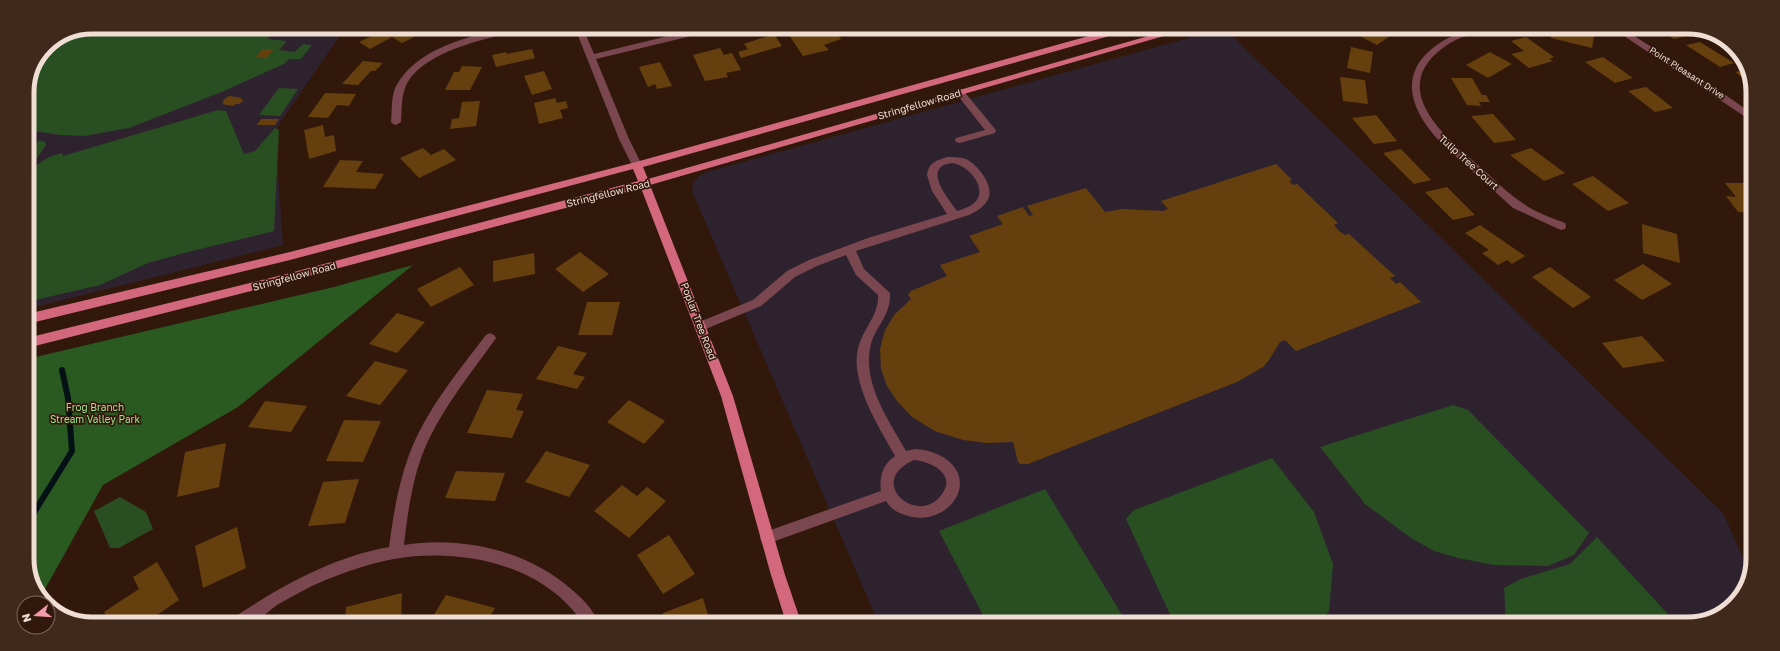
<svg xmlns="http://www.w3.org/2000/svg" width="1780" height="651" viewBox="0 0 1780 651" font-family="'Golos Text',sans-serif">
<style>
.education{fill:#2f222f}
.green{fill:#294e22}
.forest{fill:#2a5921}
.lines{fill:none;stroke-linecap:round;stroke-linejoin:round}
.stream{stroke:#051215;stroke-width:6}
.building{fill:#65400e}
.minor{fill:#7a464f;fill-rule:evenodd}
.major{fill:#d3687d;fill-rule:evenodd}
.labels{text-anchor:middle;stroke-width:3.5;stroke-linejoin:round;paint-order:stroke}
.far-street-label{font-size:9px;fill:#f0ded5;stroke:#31180b}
.street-label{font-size:10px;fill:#f0ded5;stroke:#31180b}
.park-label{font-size:10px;fill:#9ee291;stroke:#31180b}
.rim{fill:none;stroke:#f0ded5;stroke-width:5}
</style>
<rect width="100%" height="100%" fill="#31180b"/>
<g class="education">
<path d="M 92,27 L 345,28 L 275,130 L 283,245 L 27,309 L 27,88 L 46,46 Z"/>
<path d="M 1221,29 L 1225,29 L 1359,158 L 1723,513 L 1750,573 L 1750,579 L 1727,611 L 1688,624 L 878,622 L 692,191 L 693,183 L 699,176 L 707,172 Z"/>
</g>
<g class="green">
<path d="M 92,27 L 147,27 L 169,29 L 171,27 L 243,27 L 261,33 L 262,32 L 250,27 L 273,27 L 281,30 L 267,39 L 287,41 L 279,50 L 295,52 L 303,44 L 312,45 L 301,59 L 289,59 L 284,64 L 224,91 L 129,128 L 84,136 L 60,135 L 27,130 L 27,88 L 46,46 Z"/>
<path d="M 279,88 L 298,89 L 280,116 L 259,115 Z"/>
<path d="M 218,110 L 226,111 L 244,154 L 255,151 L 275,128 L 279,130 L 274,231 L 188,252 L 148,263 L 100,285 L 27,302 L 27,171 L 49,157 L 62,153 L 63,156 Z"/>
<path d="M 39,140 L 45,142 L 46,145 L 35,161 L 27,166 L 27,150 Z"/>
<path d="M 1453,405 L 1468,410 L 1589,533 L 1574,555 L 1548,566 L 1494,565 L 1458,558 L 1434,551 L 1411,538 L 1365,504 L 1320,447 Z"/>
<path d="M 1272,458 L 1314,512 L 1333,564 L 1329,611 L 1320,623 L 1174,623 L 1126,519 L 1134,510 Z"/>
<path d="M 1045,489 L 1127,623 L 1128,623 L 987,623 L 939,531 Z"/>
<path d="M 120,497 L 146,512 L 153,529 L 119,548 L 110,548 L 94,511 Z"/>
<path d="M 1597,537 L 1677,624 L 1506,624 L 1504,588 L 1521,579 L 1570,564 Z"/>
</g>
<path class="forest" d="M 413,265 L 238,407 L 103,485 L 40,598 L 27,563 L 27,359 L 334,287 Z"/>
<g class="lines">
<path class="stream" d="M 27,524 L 72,451 L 68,398 L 62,370"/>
</g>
<g class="building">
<path d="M 389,28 L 406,28 L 418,35 L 402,43 L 392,37 L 370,49 L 359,42 Z"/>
<path d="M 800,28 L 808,29 L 813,36 L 835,29 L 841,39 L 824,45 L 829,50 L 803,56 L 787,32 Z"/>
<path d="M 1366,30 L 1394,30 L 1397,31 L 1377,45 L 1358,35 Z"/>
<path d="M 1552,30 L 1568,30 L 1594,36 L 1592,48 L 1551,38 Z"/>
<path d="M 1664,30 L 1689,30 L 1695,34 L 1674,39 L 1661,31 Z"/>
<path d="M 774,34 L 782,46 L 741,58 L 738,52 L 748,49 L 744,44 Z"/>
<path d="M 1526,37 L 1554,57 L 1549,59 L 1553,61 L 1529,68 L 1511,54 L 1524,51 L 1511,41 Z"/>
<path d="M 1700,42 L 1734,63 L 1720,67 L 1686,45 Z"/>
<path d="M 1351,47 L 1373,52 L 1370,73 L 1347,68 Z"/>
<path d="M 720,48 L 724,55 L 732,53 L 741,70 L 726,73 L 728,77 L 705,81 L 693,55 Z"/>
<path d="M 263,49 L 274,49 L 266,58 L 256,57 Z"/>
<path d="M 532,49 L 535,58 L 496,67 L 492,55 L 506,52 L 507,54 Z"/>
<path d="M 1490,52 L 1512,64 L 1488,78 L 1466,65 Z"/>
<path d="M 1603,57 L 1633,78 L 1615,83 L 1585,62 Z"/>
<path d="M 363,61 L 383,63 L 375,71 L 371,71 L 358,85 L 342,84 Z"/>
<path d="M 660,62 L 672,86 L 657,89 L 655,84 L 648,87 L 639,67 Z"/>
<path d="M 462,66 L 482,67 L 470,90 L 445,90 L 454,72 L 459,72 Z"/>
<path d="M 1746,70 L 1751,84 L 1735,72 Z"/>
<path d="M 544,71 L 552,89 L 532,95 L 524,76 Z"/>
<path d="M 1340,77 L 1365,80 L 1368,104 L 1343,101 Z"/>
<path d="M 1451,78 L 1472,78 L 1482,95 L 1486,95 L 1490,102 L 1479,102 L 1481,106 L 1467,105 Z"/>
<path d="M 1646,87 L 1673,108 L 1655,112 L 1628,91 Z"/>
<path d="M 325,93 L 356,94 L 349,106 L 337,105 L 328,118 L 308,117 Z"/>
<path d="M 229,96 L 242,98 L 241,100 L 244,100 L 239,104 L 236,104 L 233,106 L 222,104 L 224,102 L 222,101 Z"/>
<path d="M 555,98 L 557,103 L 566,101 L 568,108 L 560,110 L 563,118 L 539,124 L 534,103 Z"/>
<path d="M 480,101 L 476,126 L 450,129 L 452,119 L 459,118 L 462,102 Z"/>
<path d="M 1493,114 L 1516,140 L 1494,143 L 1471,116 Z"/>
<path d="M 1376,115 L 1397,141 L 1374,144 L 1352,118 Z"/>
<path d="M 261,119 L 279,119 L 275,125 L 257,125 Z"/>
<path d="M 323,125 L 325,137 L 334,135 L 336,151 L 309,159 L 304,130 Z"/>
<path d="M 423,148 L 431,155 L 444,149 L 456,160 L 419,178 L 400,158 Z"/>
<path d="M 1531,148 L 1565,173 L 1544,181 L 1510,155 Z"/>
<path d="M 1401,149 L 1431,180 L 1414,184 L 1383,153 Z"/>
<path d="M 340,160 L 363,161 L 356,172 L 384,174 L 375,189 L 323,187 Z"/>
<path d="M 1276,164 L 1292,180 L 1289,181 L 1293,185 L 1297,184 L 1338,223 L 1334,225 L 1339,231 L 1345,235 L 1349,234 L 1395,276 L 1390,278 L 1396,284 L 1400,282 L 1421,302 L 1296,351 L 1285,340 L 1280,342 L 1269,360 L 1263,367 L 1237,382 L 1028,464 L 1020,464 L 1018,462 L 1013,442 L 987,443 L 963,440 L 935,431 L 912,417 L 897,401 L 887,386 L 881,369 L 880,349 L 885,330 L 895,314 L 911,299 L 908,295 L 911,291 L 947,276 L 940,265 L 980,252 L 969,236 L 1003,224 L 997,216 L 1023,207 L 1029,216 L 1033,215 L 1027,206 L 1086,188 L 1105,212 L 1123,209 L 1163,211 L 1168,209 L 1161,201 Z"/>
<path d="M 1593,176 L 1629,203 L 1608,211 L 1572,184 Z"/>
<path d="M 1725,183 L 1751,183 L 1752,213 L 1738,212 L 1726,196 L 1736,197 Z"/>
<path d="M 1447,187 L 1475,215 L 1453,220 L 1425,192 Z"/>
<path d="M 1747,221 L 1752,222 L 1752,251 L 1749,250 Z"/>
<path d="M 1642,224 L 1677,234 L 1680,263 L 1643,253 Z"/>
<path d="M 1480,225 L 1525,256 L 1512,264 L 1507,260 L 1498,265 L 1482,253 L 1489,250 L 1465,233 Z"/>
<path d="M 580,252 L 609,274 L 583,292 L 555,269 Z"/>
<path d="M 534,253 L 535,274 L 493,282 L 493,261 Z"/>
<path d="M 1643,264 L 1672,284 L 1642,300 L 1614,280 Z"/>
<path d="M 460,267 L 474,285 L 431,307 L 417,289 Z"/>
<path d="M 1550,267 L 1591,297 L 1573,308 L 1532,277 Z"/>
<path d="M 587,302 L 620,302 L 612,335 L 578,335 Z"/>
<path d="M 397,313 L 425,322 L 397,353 L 369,344 Z"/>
<path d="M 1642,336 L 1665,361 L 1623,368 L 1602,343 Z"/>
<path d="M 558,346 L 587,353 L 573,374 L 585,377 L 577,389 L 536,379 Z"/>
<path d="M 375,361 L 408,370 L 380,405 L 346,396 Z"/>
<path d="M 487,390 L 523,394 L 516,410 L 524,411 L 512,438 L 467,433 Z"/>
<path d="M 629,400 L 665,421 L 644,444 L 607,422 Z"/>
<path d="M 265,401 L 307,406 L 291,432 L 248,427 Z"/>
<path d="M 344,420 L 381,421 L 363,462 L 326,461 Z"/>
<path d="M 226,443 L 219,487 L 177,497 L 185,452 Z"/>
<path d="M 546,451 L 590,465 L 569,497 L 525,482 Z"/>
<path d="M 456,471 L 505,473 L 495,501 L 445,498 Z"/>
<path d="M 359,479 L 345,523 L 308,526 L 323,482 Z"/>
<path d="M 622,485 L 637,496 L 647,487 L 666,501 L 629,538 L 594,511 Z"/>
<path d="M 237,527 L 246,568 L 203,588 L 195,546 Z"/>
<path d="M 669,535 L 695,574 L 663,594 L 637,555 Z"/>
<path d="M 157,562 L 179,600 L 148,621 L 108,621 L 104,612 L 139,589 L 133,577 Z"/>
<path d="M 402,593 L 401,621 L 345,621 L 346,607 Z"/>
<path d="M 446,595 L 495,608 L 487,621 L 430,621 Z"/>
<path d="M 703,598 L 710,622 L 665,622 L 663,613 Z"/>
</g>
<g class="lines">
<g class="minor">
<path d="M 508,28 L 524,28 L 523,30 C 489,38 419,51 405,88 C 401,99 402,111 401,122 L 396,125 L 393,124 L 391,122 C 392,110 391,96 396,86 C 417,48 469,36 508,28 Z"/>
<path d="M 575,28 L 583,28 L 594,54 L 701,28 L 717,28 L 716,30 L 596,59 L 629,139 L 642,165 L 641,167 L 633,167 L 619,139 Z"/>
<path d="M 1467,30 L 1479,30 C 1475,35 1466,36 1460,38 C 1446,44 1433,54 1425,67 C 1403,105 1455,145 1479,166 C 1493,178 1506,192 1521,202 C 1534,212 1550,217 1565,223 L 1566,226 L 1565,229 L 1561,230 L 1552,226 L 1513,208 L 1442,144 C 1395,96 1403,53 1467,30 Z"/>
<path d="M 1615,30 L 1625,30 L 1711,85 L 1753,114 L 1753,122 Z"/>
<path d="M 960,89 L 963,90 L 995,129 L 996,131 L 995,133 L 960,143 L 956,142 L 955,140 L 956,138 L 985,130 L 955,92 Z"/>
<path d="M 947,157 C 953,157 960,157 966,159 C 977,164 993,184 989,197 C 986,206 977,211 969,215 L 856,251 L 864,269 L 890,293 C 891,316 876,325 871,344 C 861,382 889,421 906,451 C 917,447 929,450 939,455 C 984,477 949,530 905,515 C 897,513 890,508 886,501 L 767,544 L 762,543 L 760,538 L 762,533 L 881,491 C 879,476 883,464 895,456 C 879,427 846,377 860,342 C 866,326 879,313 878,295 L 856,275 L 846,255 L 817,266 L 795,277 L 761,306 L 701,331 L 697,329 L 695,326 L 697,323 L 753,300 L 787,271 L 809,260 L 868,238 L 947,214 L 932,191 L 927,175 C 928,163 937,160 947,157 ZM 952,163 C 965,164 985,183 978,198 C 975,205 964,209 957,211 C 948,198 921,167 952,163 ZM 914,460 C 930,461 957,474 942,494 C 919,528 864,482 914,460 Z"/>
<path d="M 490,333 L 494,335 L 496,338 L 494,341 C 471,373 445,405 428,441 C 413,473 408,510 404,545 C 461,536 527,550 571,589 C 582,598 593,609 598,622 L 582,622 C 546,569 477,552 417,556 C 381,559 345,571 312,586 C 300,592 288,599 277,605 C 270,610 263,617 255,621 C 249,623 240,621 233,621 L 236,616 C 283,585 333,557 389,547 C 393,516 398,485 409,455 C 426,410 457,373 486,335 Z"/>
</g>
<path class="major" d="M 1114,29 L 1128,29 L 1127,31 L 643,167 L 648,179 L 1173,29 L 1188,29 L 650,185 L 733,396 L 785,575 L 801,622 L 786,622 L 771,575 L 721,396 L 641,188 L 286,282 L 27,348 L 27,338 L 286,274 L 638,181 L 633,169 L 290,260 L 27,324 L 27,314 L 290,252 L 636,162 Z"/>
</g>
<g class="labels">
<g class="far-street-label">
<text transform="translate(1687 73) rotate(33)" y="3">Point Pleasant Drive</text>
</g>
<g class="street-label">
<text transform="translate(919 104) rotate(-16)" y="4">Stringfellow Road</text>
<text transform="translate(1469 162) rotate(42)" y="4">Tulip Tree Court</text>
<text transform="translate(608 193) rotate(-14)" y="4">Stringfellow Road</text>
<text transform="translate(294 276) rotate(-15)" y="4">Stringfellow Road</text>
<text transform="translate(699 321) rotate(69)" y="4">Poplar Tree Road</text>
</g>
<g class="park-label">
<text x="95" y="411">Frog Branch<tspan x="95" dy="12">Stream Valley Park</tspan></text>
</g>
</g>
<path d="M0 0H1780V651H0ZM92 34H1688A58 58 0 0 1 1746 92V559A58 58 0 0 1 1688 617H92A58 58 0 0 1 34 559V92A58 58 0 0 1 92 34Z" fill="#40281b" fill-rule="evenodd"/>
<path class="rim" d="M92 34H1688A58 58 0 0 1 1746 92V559A58 58 0 0 1 1688 617H92A58 58 0 0 1 34 559V92A58 58 0 0 1 92 34Z"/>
<g transform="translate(36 615) rotate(253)"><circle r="19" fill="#31180b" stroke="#7d675c"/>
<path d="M0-3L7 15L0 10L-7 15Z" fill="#f39aaa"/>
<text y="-6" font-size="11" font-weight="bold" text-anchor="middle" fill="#f0ded5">N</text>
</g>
</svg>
